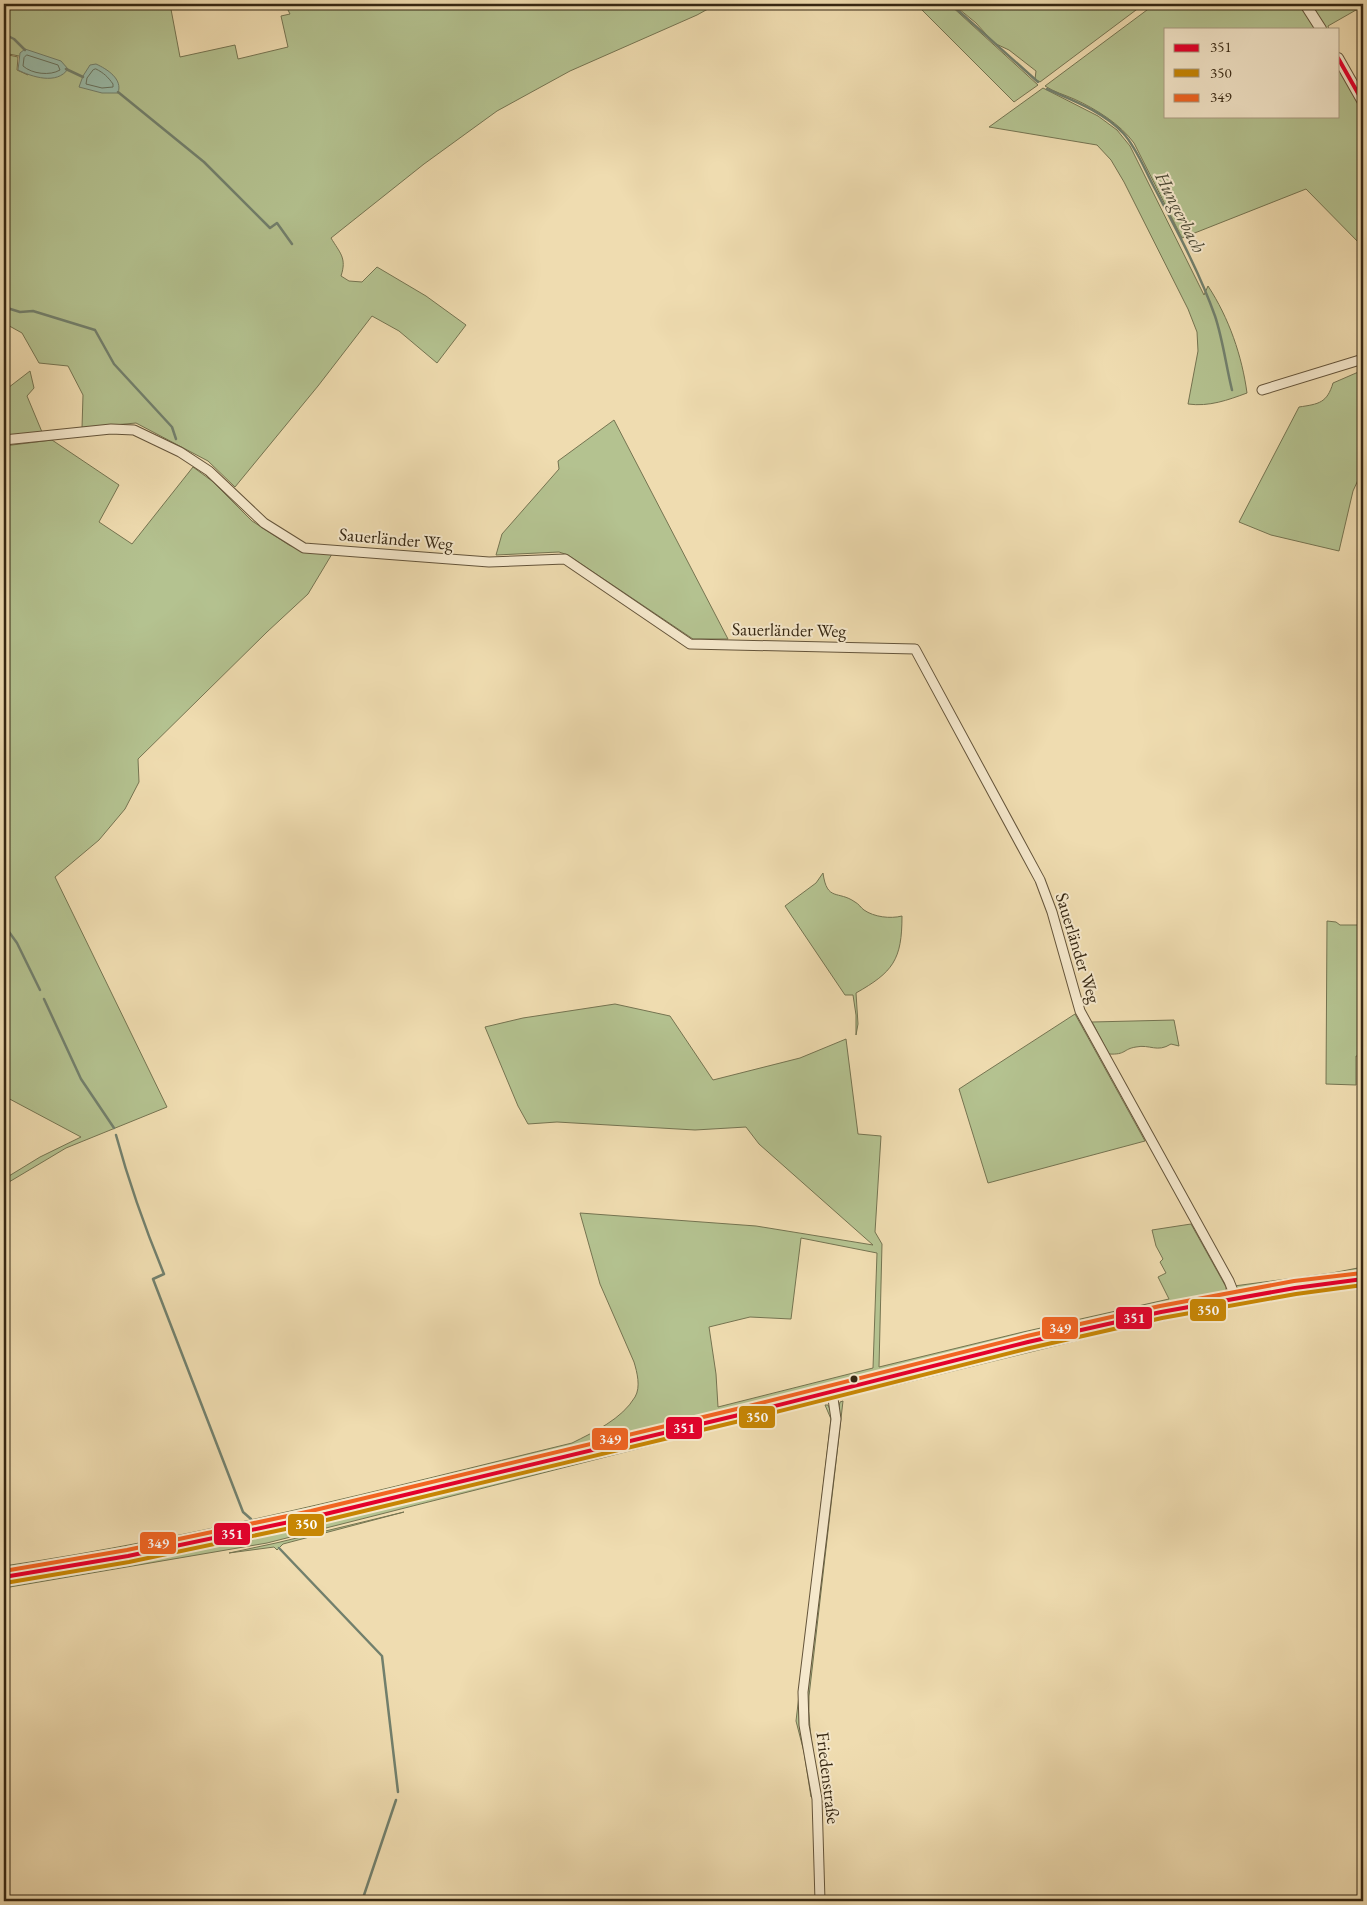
<svg xmlns="http://www.w3.org/2000/svg" width="1367" height="1905" viewBox="0 0 1367 1905" font-family="'EB Garamond',serif">
<style>
.green{fill:#b4c290;stroke:#757451;fill-rule:evenodd}
.water{fill:#9abcaa;stroke:#72806d}
.lines{fill:none;stroke-linecap:round;stroke-linejoin:round}
.shore{stroke:#68725e;stroke-width:1}
.stream{stroke:#72806d;stroke-width:2.5}
.minor-casing{stroke:#64543a;stroke-width:11}
.tertiary-casing{stroke:#64543a;stroke-width:12}
.minor{stroke:#f5e8cc;stroke-width:9}
.tertiary{stroke:#f5e8cc;stroke-width:10}
.bus-1-casing{stroke:#f5e8cc;stroke-width:8}
.bus-2-casing{stroke:#f5e8cc;stroke-width:8}
.bus-3-casing{stroke:#f5e8cc;stroke-width:8}
.bus-1{stroke:#e4002b;stroke-width:4}
.bus-2{stroke:#c78604;stroke-width:4}
.bus-3{stroke:#f26522;stroke-width:4}
.bus-dot{fill:#362712;stroke:#f5e8cc;stroke-width:2}
.labels{text-anchor:middle;stroke-width:4;stroke-linejoin:round;paint-order:stroke}
.street-label{font-size:18px;fill:#362712;stroke:#f5e8cc}
.water-label{font-size:19px;font-style:italic;fill:#4f4c38;stroke:#f5e8cc}
.line-badge{stroke:#f5e8cc;stroke-width:2}
.badge-label{font-size:14px;text-anchor:middle;font-weight:bold;fill:#fff}
</style>
<rect width="100%" height="100%" fill="#efdcb0"/>
<filter id="stains"><feTurbulence type="fractalNoise" baseFrequency=".004" numOctaves="4"/><feColorMatrix values="0 0 0 0 .2 0 0 0 0 .09 0 0 0 0 .02 0 0 0 .5 -.17"/></filter>
<radialGradient id="worn" r=".72"><stop offset=".6" stop-color="#630" stop-opacity="0"/><stop offset="1" stop-color="#630" stop-opacity=".3"/></radialGradient>
<g class="green">
<path d="M 4,4 L 170,4 L 180,57 L 235,45 L 238,59 L 288,47 L 281,16 L 290,14 L 285,4 L 717,4 L 697,15 L 570,71 L 497,111 L 424,164 L 331,238 C 340,253 347,258 341,276 L 349,281 L 362,282 L 377,267 L 426,296 L 466,325 L 437,363 L 399,331 L 372,316 L 318,386 L 235,487 L 208,461 L 136,423 L 82,428 L 83,395 L 68,366 L 39,363 L 22,333 L 4,323 L 4,54 L 18,57 L 17,70 L 28,75 L 19,56 L 4,53 Z"/>
<path d="M 916,4 L 949,4 L 1038,85 L 1014,102 Z"/>
<path d="M 953,4 L 1144,4 L 1040,82 L 1035,79 L 1036,71 L 1009,50 L 994,43 L 976,23 Z"/>
<path d="M 1155,4 L 1301,4 L 1317,29 L 1166,29 L 1166,116 L 1338,116 L 1338,66 L 1363,110 L 1363,247 L 1306,189 L 1182,238 L 1134,143 C 1120,124 1096,109 1074,99 C 1065,95 1054,92 1045,86 Z"/>
<path d="M 1309,4 L 1363,4 L 1363,6 L 1328,26 L 1329,29 L 1325,29 Z"/>
<path d="M 1043,88 L 1098,116 L 1117,130 L 1130,146 L 1204,295 L 1208,286 C 1229,318 1242,356 1247,393 C 1228,400 1209,407 1188,404 L 1198,351 L 1197,332 L 1188,309 L 1124,182 L 1111,160 L 1097,145 L 989,127 Z"/>
<path d="M 1363,370 L 1363,469 L 1353,491 L 1339,551 L 1271,535 L 1239,522 L 1299,407 C 1319,404 1327,403 1333,383 Z"/>
<path d="M 30,371 L 34,388 L 27,396 L 42,432 L 15,436 L 4,434 L 4,391 Z"/>
<path d="M 614,420 L 728,639 L 693,639 L 568,555 L 559,552 L 496,555 L 502,534 L 559,469 L 558,461 Z"/>
<path d="M 52,440 L 119,485 L 99,522 L 132,544 L 193,467 L 212,481 L 252,521 L 289,545 L 305,552 L 332,554 L 308,594 L 267,632 L 138,759 L 139,782 L 125,809 L 99,840 L 55,877 L 167,1107 L 66,1148 L 4,1185 L 4,1179 L 40,1157 L 81,1137 L 4,1096 L 4,446 Z"/>
<path d="M 823,873 C 827,902 838,890 855,902 C 859,904 861,908 864,910 C 874,917 890,919 902,916 C 902,960 893,972 856,993 L 858,1024 L 856,1035 L 856,1015 L 853,995 L 845,995 L 785,906 L 816,883 Z"/>
<path d="M 1327,921 L 1336,922 L 1340,925 L 1363,925 L 1363,1056 L 1356,1056 L 1356,1085 L 1326,1084 Z"/>
<path d="M 615,1004 L 670,1016 L 713,1080 L 800,1058 L 846,1039 L 858,1134 L 881,1136 L 875,1232 L 882,1244 L 879,1367 L 1023,1332 L 1169,1299 L 1158,1277 L 1166,1273 L 1160,1262 L 1163,1259 L 1156,1246 L 1152,1230 L 1191,1224 L 1226,1287 L 1226,1291 L 1223,1294 L 1134,1312 L 872,1376 L 873,1373 L 851,1379 L 850,1382 L 301,1517 L 66,1563 L 4,1572 L 4,1566 C 196,1538 384,1489 572,1443 C 594,1432 622,1419 635,1397 C 641,1387 637,1372 634,1362 L 600,1284 L 580,1213 L 756,1226 L 873,1245 L 759,1144 L 746,1127 L 695,1130 L 557,1122 L 528,1124 L 518,1106 L 485,1027 L 523,1018 ZM 801,1238 L 877,1253 L 873,1368 L 718,1407 L 716,1374 L 709,1327 L 750,1317 L 791,1319 Z"/>
<path d="M 1075,1014 L 1145,1141 L 988,1183 L 959,1089 Z"/>
<path d="M 1174,1020 L 1179,1046 L 1171,1044 C 1157,1053 1150,1044 1136,1047 C 1123,1049 1126,1055 1109,1054 L 1092,1022 Z"/>
<path d="M 1363,1267 L 1363,1270 L 1327,1278 L 1327,1279 L 1244,1290 L 1238,1289 L 1234,1286 L 1332,1273 Z"/>
<path d="M 1228,1302 L 1214,1310 L 1112,1332 L 892,1386 L 892,1380 L 1081,1334 Z"/>
<path d="M 821,1398 L 826,1401 L 267,1543 L 4,1588 L 4,1581 L 186,1550 L 268,1532 Z"/>
<path d="M 843,1401 L 809,1696 C 807,1737 820,1778 822,1820 L 808,1726 L 806,1699 L 839,1407 L 840,1402 Z"/>
<path d="M 825,1405 L 828,1405 L 832,1414 L 802,1692 L 814,1796 L 811,1797 L 804,1752 L 796,1721 L 831,1419 Z"/>
<path d="M 404,1512 L 283,1544 L 277,1550 L 274,1547 L 229,1553 L 276,1543 Z"/>
</g>
<g class="water">
<path d="M 25,49 L 61,61 L 68,69 C 57,85 32,77 18,70 L 20,53 Z"/>
<path d="M 96,64 C 107,69 123,79 118,93 L 102,93 L 79,87 L 83,76 L 90,65 Z"/>
</g>
<g class="lines">
<g class="shore">
<path d="M 27,55 L 58,65 L 60,70 C 50,76 32,74 23,66 L 24,58 Z"/>
<path d="M 96,69 C 104,73 108,77 113,84 L 113,87 L 102,88 L 86,84 L 87,78 L 93,70 Z"/>
</g>
<g class="stream">
<path d="M 951,4 L 1038,82"/>
<path d="M 4,34 L 14,39 L 25,50"/>
<path d="M 66,69 L 83,77"/>
<path d="M 1047,89 C 1072,100 1104,112 1123,133 C 1136,147 1144,168 1153,185 C 1175,227 1199,271 1215,316 C 1223,340 1226,366 1232,390"/>
<path d="M 118,92 L 204,162 L 270,228 L 277,223 L 292,244"/>
<path d="M 4,307 L 20,312 L 33,311 L 95,330 L 114,364 L 172,427 L 176,439"/>
<path d="M 4,925 L 17,943 L 40,990"/>
<path d="M 44,999 L 81,1079 L 114,1128"/>
<path d="M 116,1135 C 129,1183 145,1228 164,1274 L 153,1279 L 243,1512 L 251,1519"/>
<path d="M 279,1548 L 382,1656 L 398,1792"/>
<path d="M 362,1901 L 396,1800"/>
</g>
<defs>
<g id="minor">
<path d="M 1262,390 L 1363,359"/>
<path d="M 4,440 L 111,429 L 134,430 L 180,452 L 209,471 L 264,523 L 304,548 L 489,562 L 565,559 L 690,644 L 915,649 L 1040,880 L 1052,912 L 1080,1011 L 1229,1281 L 1235,1296"/>
<path d="M 820,1901 L 817,1799 L 804,1725 L 803,1692 L 836,1419 L 832,1392"/>
</g>
<g id="tertiary">
<path d="M 1305,4 L 1321,29"/>
<path d="M 1338,58 L 1363,102"/>
<path d="M 4,1577 C 170,1552 333,1513 497,1473 C 608,1446 719,1420 830,1392 C 1006,1349 1182,1298 1363,1279"/>
</g>
</defs>
<use href="#minor" class="minor-casing"/>
<use href="#tertiary" class="tertiary-casing"/>
<use href="#minor" class="minor"/>
<use href="#tertiary" class="tertiary"/>
<defs>
<g id="bus-1">
<path d="M 1338,58 L 1363,102"/>
<path d="M 4,1577 L 128,1556 L 313,1517 L 747,1413 L 1028,1342 L 1161,1312 L 1295,1288 L 1363,1279"/>
</g>
<path id="bus-2" d="M 5,1583 L 129,1562 L 314,1523 L 748,1419 L 1030,1348 L 1162,1318 L 1296,1294 L 1363,1285"/>
<path id="bus-3" d="M 4,1571 L 127,1550 L 311,1511 L 745,1407 L 1027,1336 L 1160,1306 L 1294,1281 L 1362,1273"/>
</defs>
<use href="#bus-1" class="bus-1-casing"/>
<use href="#bus-2" class="bus-2-casing"/>
<use href="#bus-3" class="bus-3-casing"/>
<use href="#bus-1" class="bus-1"/>
<use href="#bus-2" class="bus-2"/>
<use href="#bus-3" class="bus-3"/>
</g>
<circle class="bus-dot" cx="854" cy="1379" r="4.5"/>
<g class="labels">
<g class="street-label">
<text transform="translate(396 539) rotate(5)" y="6">Sauerländer Weg</text>
<text transform="translate(789 630) rotate(1)" y="6">Sauerländer Weg</text>
<text transform="translate(1078 948) rotate(73)" y="6">Sauerländer Weg</text>
<text transform="translate(828 1778) rotate(83)" y="6">Friedenstraße</text>
</g>
<g class="water-label">
<text transform="translate(1181 212) rotate(63)" y="7">Hungerbach</text>
</g>
</g>
<g class="line-badge">
<rect x="1189" y="1298" width="38" height="24" rx="5" fill="#c78604"/>
<rect x="1115" y="1306" width="38" height="24" rx="5" fill="#e4002b"/>
<rect x="1041" y="1316" width="38" height="24" rx="5" fill="#f26522"/>
<rect x="738" y="1405" width="38" height="24" rx="5" fill="#c78604"/>
<rect x="665" y="1416" width="38" height="24" rx="5" fill="#e4002b"/>
<rect x="591" y="1427" width="38" height="24" rx="5" fill="#f26522"/>
<rect x="287" y="1513" width="38" height="24" rx="5" fill="#c78604"/>
<rect x="213" y="1522" width="38" height="24" rx="5" fill="#e4002b"/>
<rect x="139" y="1531" width="38" height="24" rx="5" fill="#f26522"/>
</g>
<g class="badge-label">
<text x="1208" y="1315">350</text>
<text x="1134" y="1323">351</text>
<text x="1060" y="1333">349</text>
<text x="757" y="1422">350</text>
<text x="684" y="1433">351</text>
<text x="610" y="1444">349</text>
<text x="306" y="1529">350</text>
<text x="232" y="1539">351</text>
<text x="158" y="1548">349</text>
</g>
<rect width="1367" height="1905" fill="none" stroke="#efdcb0" stroke-width="20"/>
<rect x="5" y="5" width="1357" height="1895" fill="none" stroke="#362712" stroke-width="2.5"/>
<rect x="10" y="10" width="1347" height="1885" fill="none" stroke="#362712"/>
<rect x="1164" y="28" width="175" height="90" fill="#f5e8cc" stroke="#a99b82"/>
<rect x="1174" y="44" width="25" height="8" fill="#e4002b" stroke="#a99b82"/>
<text x="1210" y="52" font-size="15" fill="#362712">351</text>
<rect x="1174" y="69" width="25" height="8" fill="#c78604" stroke="#a99b82"/>
<text x="1210" y="78" font-size="15" fill="#362712">350</text>
<rect x="1174" y="94" width="25" height="8" fill="#f26522" stroke="#a99b82"/>
<text x="1210" y="102" font-size="15" fill="#362712">349</text>
<rect width="100%" height="100%" filter="url(#stains)"/>
<rect width="100%" height="100%" fill="url(#worn)"/>
</svg>
